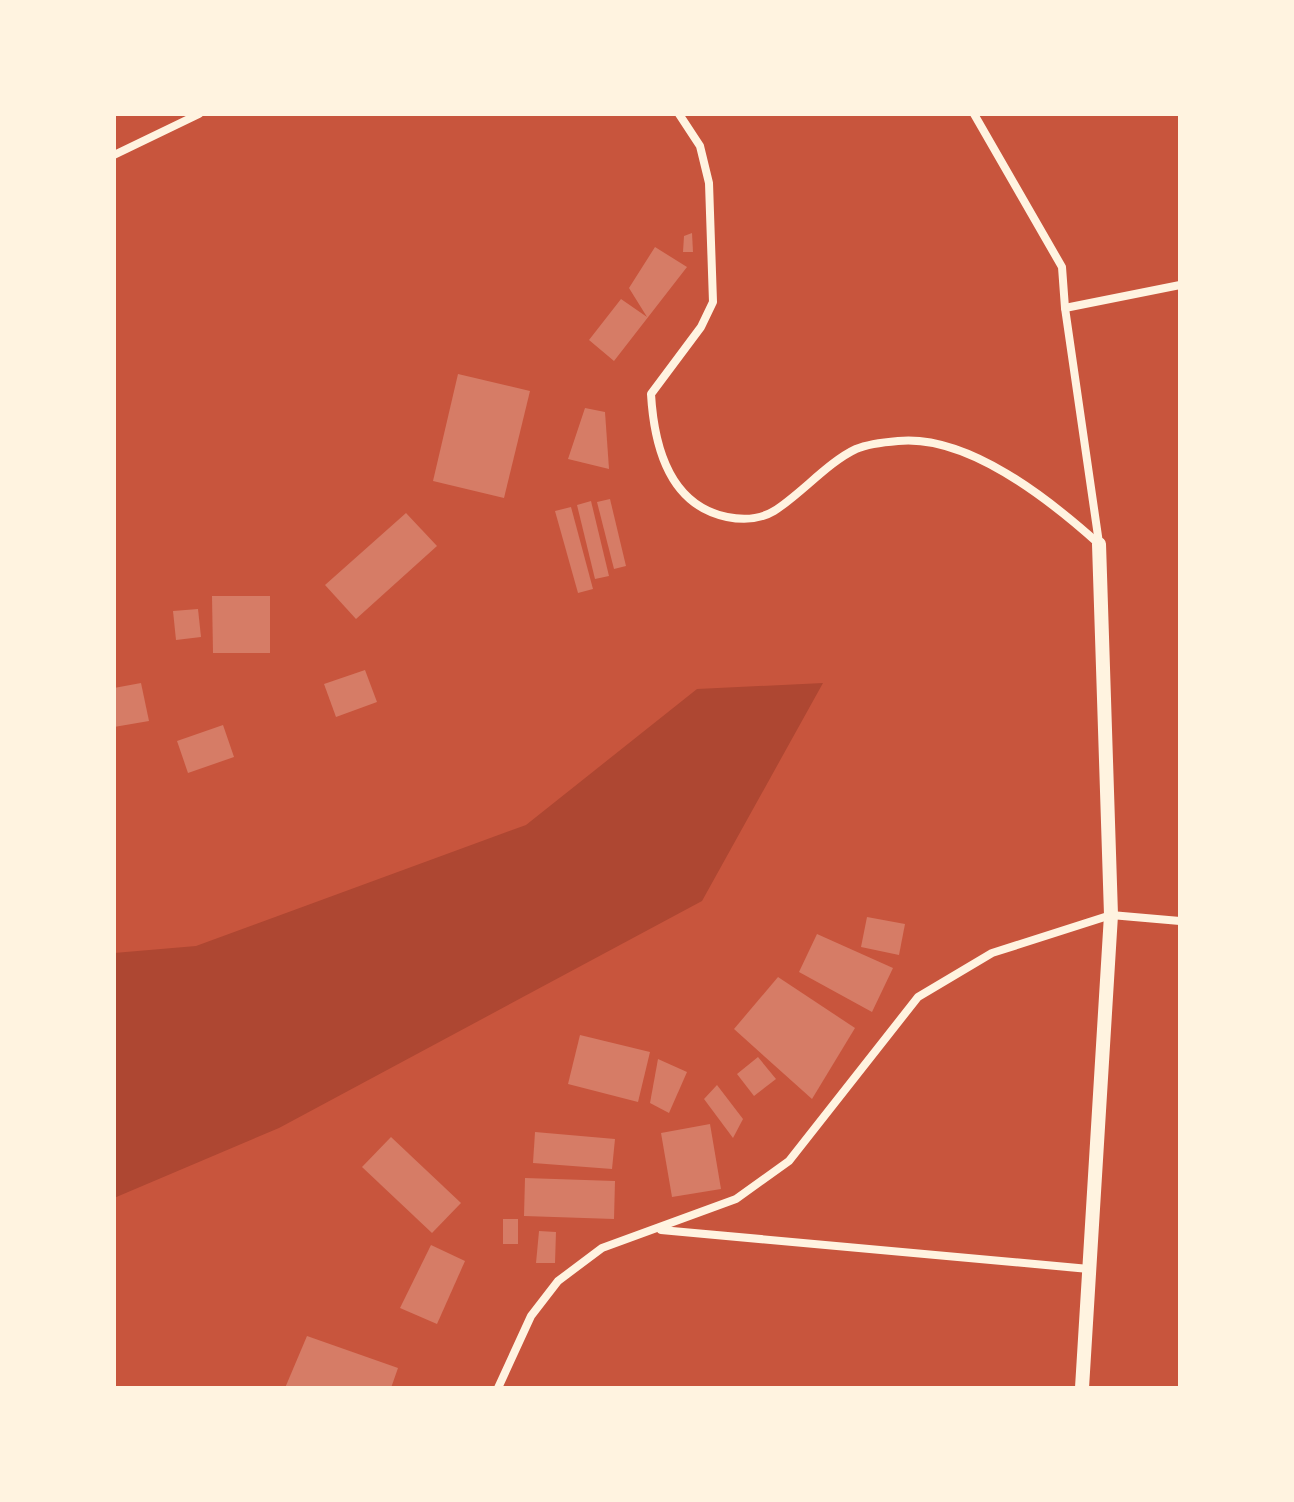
<svg xmlns="http://www.w3.org/2000/svg" width="1294" height="1502" viewBox="0 0 1294 1502" font-family="Helvetica,sans-serif">
<style>
.green{fill:#ae4732}
.building{fill:#d67c66}
.lines{fill:none;stroke-linecap:round;stroke-linejoin:round}
.minor{stroke:#fff3e0;stroke-width:8}
.tertiary{stroke:#fff3e0;stroke-width:14}
</style>
<rect width="100%" height="100%" fill="#c8553d"/>
<path class="green" d="M 823,683 L 702,901 L 279,1128 L 114,1198 L 114,953 L 196,946 L 526,825 L 697,689 Z"/>
<g class="building">
<path d="M 692,233 L 693,252 L 683,252 L 684,236 Z"/>
<path d="M 655,247 L 687,267 L 614,361 L 589,340 L 621,299 L 647,317 L 629,288 Z"/>
<path d="M 458,374 L 530,391 L 504,498 L 433,481 Z"/>
<path d="M 585,408 L 605,412 L 609,469 L 568,459 Z"/>
<path d="M 610,499 L 626,566 L 614,569 L 597,502 Z"/>
<path d="M 591,501 L 609,576 L 595,579 L 577,505 Z"/>
<path d="M 571,507 L 593,589 L 578,593 L 555,511 Z"/>
<path d="M 406,513 L 437,546 L 356,619 L 325,585 Z"/>
<path d="M 212,596 L 270,596 L 270,653 L 213,653 Z"/>
<path d="M 198,609 L 201,637 L 176,640 L 173,611 Z"/>
<path d="M 365,670 L 377,702 L 336,717 L 324,684 Z"/>
<path d="M 141,683 L 149,721 L 114,727 L 114,688 Z"/>
<path d="M 223,725 L 234,757 L 188,773 L 177,741 Z"/>
<path d="M 867,917 L 905,924 L 899,955 L 861,947 Z"/>
<path d="M 817,934 L 893,968 L 872,1012 L 799,972 Z"/>
<path d="M 778,977 L 855,1028 L 812,1099 L 734,1029 Z"/>
<path d="M 580,1035 L 650,1052 L 638,1102 L 568,1084 Z"/>
<path d="M 758,1057 L 776,1079 L 754,1096 L 737,1074 Z"/>
<path d="M 658,1059 L 687,1072 L 669,1113 L 650,1103 Z"/>
<path d="M 717,1085 L 743,1119 L 733,1138 L 704,1099 Z"/>
<path d="M 710,1124 L 721,1189 L 672,1197 L 661,1133 Z"/>
<path d="M 535,1132 L 615,1139 L 612,1169 L 533,1163 Z"/>
<path d="M 391,1137 L 461,1203 L 432,1233 L 362,1167 Z"/>
<path d="M 525,1178 L 615,1181 L 614,1219 L 524,1216 Z"/>
<rect x="503" y="1219" width="15" height="25"/>
<path d="M 539,1231 L 556,1232 L 555,1263 L 536,1263 Z"/>
<path d="M 431,1245 L 465,1261 L 437,1324 L 400,1308 Z"/>
<path d="M 307,1336 L 398,1368 L 391,1388 L 285,1388 Z"/>
</g>
<g class="lines">
<g class="minor">
<path d="M 679,114 L 700,146 L 709,183 L 713,302 L 701,327 L 651,394 C 654,445 669,505 727,517 C 742,520 759,520 774,511 C 800,495 828,462 856,449 C 868,444 886,442 898,441 C 968,434 1050,500 1099,544"/>
<path d="M 974,114 L 1062,267 L 1065,308 L 1099,543"/>
<path d="M 114,155 L 199,114"/>
<path d="M 1065,308 L 1180,285"/>
<path d="M 661,1230 L 1089,1269"/>
<path d="M 498,1388 L 531,1316 L 558,1281 L 602,1248 L 736,1199 L 789,1161 L 918,997 L 992,953 L 1111,915 L 1180,921"/>
</g>
<path class="tertiary" d="M 1082,1388 L 1111,915 L 1099,544"/>
</g>
<rect width="1294" height="1502" fill="none" stroke="#fff3e0" stroke-width="232"/>
</svg>
